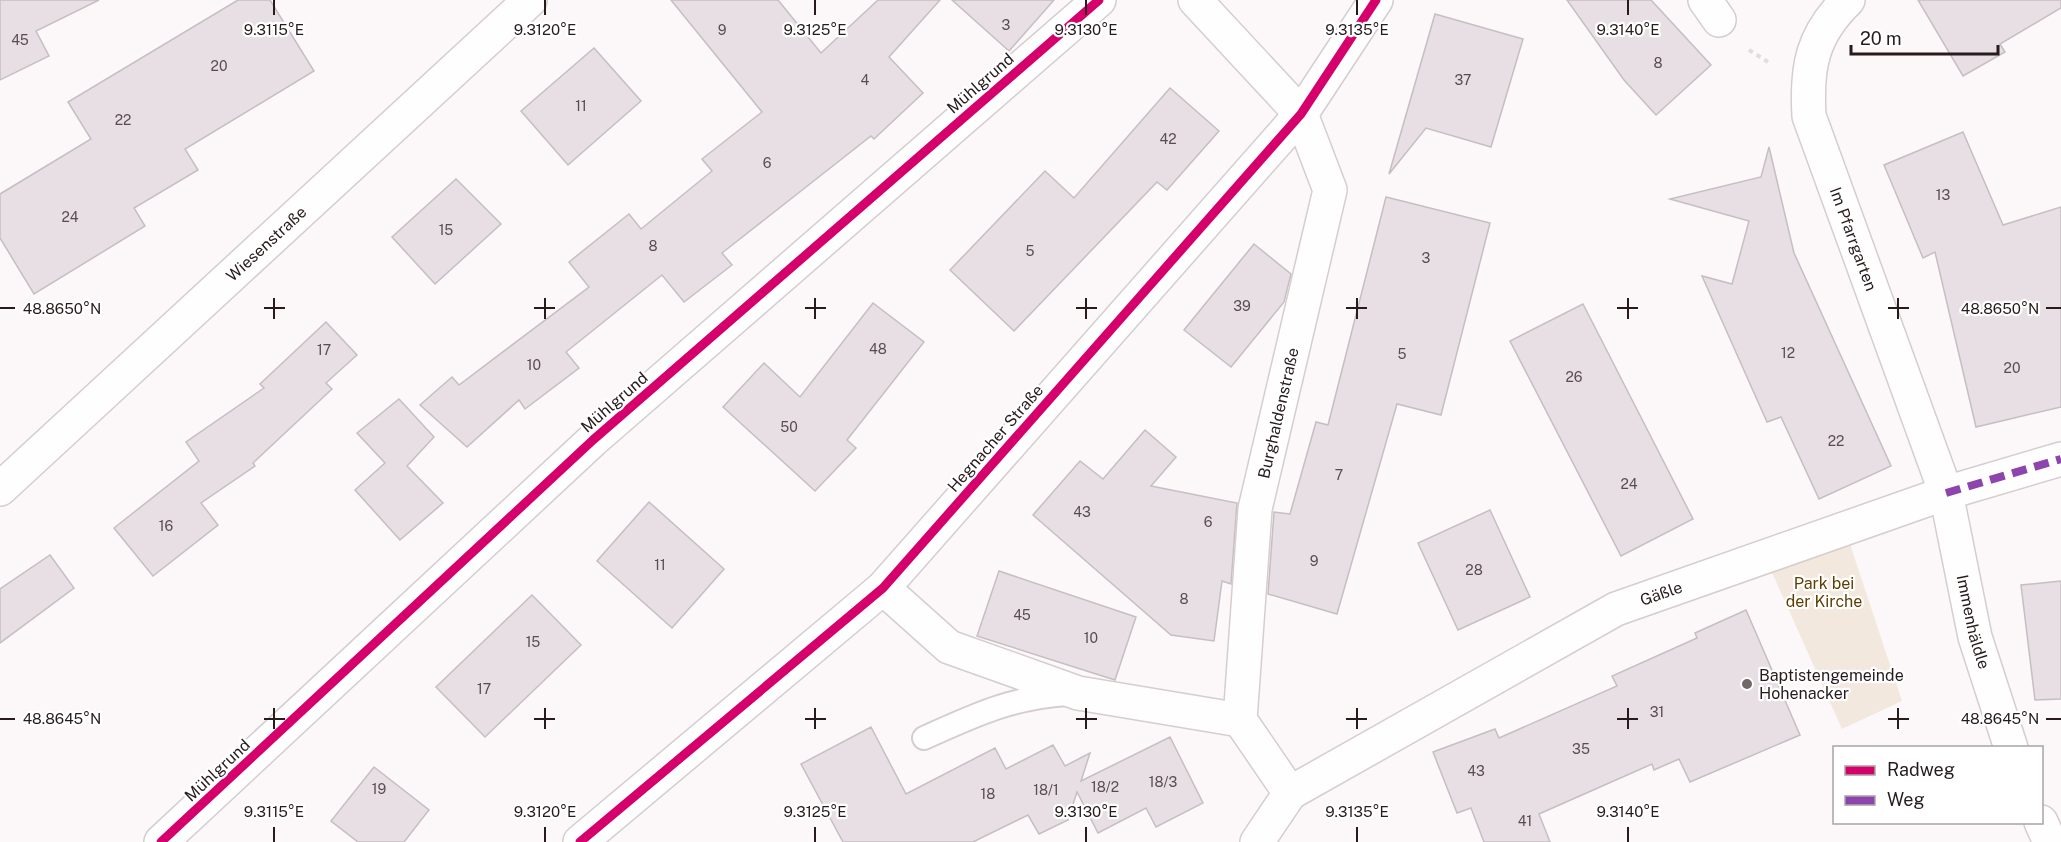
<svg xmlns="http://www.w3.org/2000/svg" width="2061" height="842" viewBox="0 0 2061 842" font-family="'Public Sans',sans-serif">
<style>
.green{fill:#f3e8dd}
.building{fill:#e7dfe3;stroke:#c6bec2;stroke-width:1.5}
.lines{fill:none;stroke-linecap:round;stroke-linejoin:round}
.lane-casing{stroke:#d6cdce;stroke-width:26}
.street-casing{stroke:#d6cdce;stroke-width:36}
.path{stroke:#dfdede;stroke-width:4;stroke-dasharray:4.5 4.5;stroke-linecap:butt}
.lane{stroke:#fffefe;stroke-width:22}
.street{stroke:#fffefe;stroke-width:33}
.quiet{stroke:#8e44ad;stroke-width:8;stroke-dasharray:15 8;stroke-linecap:butt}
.cycleway-casing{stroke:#fff;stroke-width:13}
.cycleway{stroke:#d6006c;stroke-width:9}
.ticks{fill:none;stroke:#271b1c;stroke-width:2}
.poi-dot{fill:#726869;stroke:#fff;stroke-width:2}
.labels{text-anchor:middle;stroke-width:4.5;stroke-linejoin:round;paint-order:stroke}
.number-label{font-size:14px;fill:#584d4f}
.street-label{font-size:16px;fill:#271b1c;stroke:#fff}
.park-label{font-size:16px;fill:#5f3f00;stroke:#fff}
.poi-label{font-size:16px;fill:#271b1c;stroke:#fff;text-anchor:start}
.ticks-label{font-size:15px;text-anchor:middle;fill:#271b1c;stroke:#fff;stroke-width:4.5;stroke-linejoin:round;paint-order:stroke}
</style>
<rect width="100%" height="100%" fill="#fcf7f8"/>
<path class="green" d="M 1848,538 L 1902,701 L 1842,729 L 1769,566 Z"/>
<g class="building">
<path d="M 0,0 L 99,0 L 36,31 L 49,56 L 0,80 Z"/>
<path d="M 238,0 L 270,0 L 314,71 L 185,149 L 198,170 L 134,208 L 145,226 L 34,294 L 0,238 L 0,194 L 91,139 L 68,102 Z"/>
<path d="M 671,0 L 778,0 L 821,53 L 878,0 L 940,0 L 889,57 L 923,93 L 874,139 L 871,136 L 722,253 L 732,265 L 684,302 L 662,275 L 566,352 L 579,368 L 525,409 L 519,400 L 467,447 L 420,405 L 452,377 L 459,385 L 589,287 L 569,262 L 629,214 L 641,229 L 712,171 L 702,159 L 762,112 Z"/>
<path d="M 952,0 L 1054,0 L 1009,51 Z"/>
<path d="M 1567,0 L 1651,0 L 1711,65 L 1656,115 L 1624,80 Z"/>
<path d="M 1918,0 L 2061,0 L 2061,8 L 2000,44 L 2005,52 L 1963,76 Z"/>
<path d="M 1435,14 L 1523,39 L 1491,147 L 1426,128 L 1389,174 Z"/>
<path d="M 594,48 L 641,101 L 568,165 L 521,111 Z"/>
<path d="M 1170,88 L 1219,131 L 1167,190 L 1157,182 L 1014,331 L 950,270 L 1045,171 L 1074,198 Z"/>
<path d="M 1963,132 L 2003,225 L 2061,207 L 2061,407 L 1976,427 L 1935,252 L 1923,258 L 1884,165 Z"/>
<path d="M 1769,147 L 1794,253 L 1891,466 L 1819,499 L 1781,417 L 1767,422 L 1702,276 L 1732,284 L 1749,221 L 1670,199 L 1761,177 Z"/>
<path d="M 456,179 L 501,224 L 435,284 L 392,237 Z"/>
<path d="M 1386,197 L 1490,223 L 1441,415 L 1397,404 L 1337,614 L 1268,594 L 1274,512 L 1290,514 L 1316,422 L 1328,425 Z"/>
<path d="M 1254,244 L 1291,274 L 1284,302 L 1231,367 L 1184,330 Z"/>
<path d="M 873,303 L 924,342 L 847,440 L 856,448 L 815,491 L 723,407 L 764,363 L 800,397 Z"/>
<path d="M 1583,304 L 1693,519 L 1621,556 L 1510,341 Z"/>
<path d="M 326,322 L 357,355 L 326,383 L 332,389 L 253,463 L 255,466 L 201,503 L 218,525 L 153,576 L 114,528 L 199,461 L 186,442 L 264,388 L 260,384 Z"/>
<path d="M 399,399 L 434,437 L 407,466 L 443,503 L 400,540 L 355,490 L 385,463 L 357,433 Z"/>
<path d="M 1145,430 L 1176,457 L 1151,486 L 1237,503 L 1231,584 L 1222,581 L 1214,641 L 1171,635 L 1033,515 L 1080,461 L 1103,479 Z"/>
<path d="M 649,502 L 724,569 L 672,628 L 597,561 Z"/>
<path d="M 1490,510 L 1530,597 L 1458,630 L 1418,543 Z"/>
<path d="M 50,555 L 74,588 L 0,643 L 0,589 Z"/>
<path d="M 999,571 L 1136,617 L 1115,680 L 977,636 Z"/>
<path d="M 2061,581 L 2061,699 L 2035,700 L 2021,585 Z"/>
<path d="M 532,595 L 581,645 L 485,737 L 436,687 Z"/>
<path d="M 1746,610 L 1800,735 L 1690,782 L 1679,759 L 1654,770 L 1652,764 L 1539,814 L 1550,842 L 1484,842 L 1471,808 L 1457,813 L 1433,752 L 1495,729 L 1499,738 L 1617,686 L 1612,676 L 1697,638 L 1695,633 Z"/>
<path d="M 871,727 L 906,794 L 995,748 L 1006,769 L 1053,745 L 1065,766 L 1090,753 L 1081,781 L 1170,737 L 1203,803 L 1156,827 L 1146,808 L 1098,833 L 1077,792 L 1068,820 L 1039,834 L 1028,815 L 973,842 L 843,842 L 801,764 Z"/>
<path d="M 374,767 L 429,810 L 404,842 L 358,842 L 331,821 Z"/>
</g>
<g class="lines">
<defs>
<path id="lane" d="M 924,738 C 975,715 1010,698 1067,694"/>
<g id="street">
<path d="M 1195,0 L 1301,114 L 1330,190 L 1255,509 L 1240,720 L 1290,793 L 1257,842"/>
<path d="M 1705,0 L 1719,20"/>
<path id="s1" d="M 1848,0 C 1812,35 1806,67 1809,116 L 1946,493 L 1975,637 L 2011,748"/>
<path id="s2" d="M 0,489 L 530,0"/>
<path d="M 883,588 L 949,647 L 1078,693 L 1240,720"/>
<path id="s3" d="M 1290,793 L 1616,609 L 1946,493 L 2061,459"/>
<path d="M 2041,822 L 2050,842"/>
<path d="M 161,842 L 593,440 L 1099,0"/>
<path d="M 580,842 L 883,588 L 1301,114 L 1376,0"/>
</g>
</defs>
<use href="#lane" class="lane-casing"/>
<use href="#street" class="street-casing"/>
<path class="path" d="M 1749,50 L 1768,62"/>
<use href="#lane" class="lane"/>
<use href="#street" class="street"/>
<path class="quiet" d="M 1946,493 L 2061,459"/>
<defs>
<g id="cycleway">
<path d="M 161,842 L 593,440 L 1099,0"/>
<path d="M 580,842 L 883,588 L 1301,114 L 1376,0"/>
</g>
</defs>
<use href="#cycleway" class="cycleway-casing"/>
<use href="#cycleway" class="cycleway"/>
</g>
<path class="ticks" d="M 274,0 L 274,15M 545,0 L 545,15M 815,0 L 815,15M 1086,0 L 1086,15M 1357,0 L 1357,15M 1628,0 L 1628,15M 274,298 L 274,319M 545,298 L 545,319M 815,298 L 815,319M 1086,298 L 1086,319M 1357,298 L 1357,319M 1628,298 L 1628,319M 1898,298 L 1898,319M 0,308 L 15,308M 264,308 L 285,308M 534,308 L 555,308M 805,308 L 826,308M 1076,308 L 1097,308M 1346,308 L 1367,308M 1617,308 L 1638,308M 1888,308 L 1909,308M 2046,308 L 2061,308M 274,708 L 274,729M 545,708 L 545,729M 815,708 L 815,729M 1086,708 L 1086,729M 1357,708 L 1357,729M 1628,708 L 1628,729M 1898,708 L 1898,729M 0,719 L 15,719M 264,719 L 285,719M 534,719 L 555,719M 805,719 L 826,719M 1076,719 L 1097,719M 1346,719 L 1367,719M 1617,719 L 1638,719M 1888,719 L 1909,719M 2046,719 L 2061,719M 274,827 L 274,842M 545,827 L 545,842M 815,827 L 815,842M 1086,827 L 1086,842M 1357,827 L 1357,842M 1628,827 L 1628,842"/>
<circle class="poi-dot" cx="1747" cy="684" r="6"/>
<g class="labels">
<g class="number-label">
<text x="1006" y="30">3</text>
<text x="722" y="35">9</text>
<text x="20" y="45">45</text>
<text x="1658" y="68">8</text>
<text x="219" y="71">20</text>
<text x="865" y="85">4</text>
<text x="1463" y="85">37</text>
<text x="581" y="111">11</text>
<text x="123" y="125">22</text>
<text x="1168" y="144">42</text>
<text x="767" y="168">6</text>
<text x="1943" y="200">13</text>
<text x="70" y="222">24</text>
<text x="446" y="235">15</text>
<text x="653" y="251">8</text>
<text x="1030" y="256">5</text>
<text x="1426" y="263">3</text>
<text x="1242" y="311">39</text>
<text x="878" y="354">48</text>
<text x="324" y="355">17</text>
<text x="1788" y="358">12</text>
<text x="1402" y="359">5</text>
<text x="534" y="370">10</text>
<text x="2012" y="373">20</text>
<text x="1574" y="382">26</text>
<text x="789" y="432">50</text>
<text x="1836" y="446">22</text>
<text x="1339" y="480">7</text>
<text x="1629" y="489">24</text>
<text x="1082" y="517">43</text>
<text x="1208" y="527">6</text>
<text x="166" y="531">16</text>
<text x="1314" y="566">9</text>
<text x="660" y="570">11</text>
<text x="1474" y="575">28</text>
<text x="1184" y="604">8</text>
<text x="1022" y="620">45</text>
<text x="1091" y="643">10</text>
<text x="533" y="647">15</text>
<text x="484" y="694">17</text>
<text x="1657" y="717">31</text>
<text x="1581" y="754">35</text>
<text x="1476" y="776">43</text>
<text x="1163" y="787">18/3</text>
<text x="1105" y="792">18/2</text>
<text x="379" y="794">19</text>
<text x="1046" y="795">18/1</text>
<text x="988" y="799">18</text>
<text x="1525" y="826">41</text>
</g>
<g class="street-label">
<text transform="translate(980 83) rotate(-41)" y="6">Mühlgrund</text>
<text dy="6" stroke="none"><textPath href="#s1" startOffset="258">Im Pfarrgarten</textPath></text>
<text dy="6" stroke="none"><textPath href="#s2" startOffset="362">Wiesenstraße</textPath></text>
<text transform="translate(614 402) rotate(-41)" y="6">Mühlgrund</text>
<text transform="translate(1278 413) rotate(-77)" y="6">Burghaldenstraße</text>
<text transform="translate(995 438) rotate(-49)" y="6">Hegnacher Straße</text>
<text dy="6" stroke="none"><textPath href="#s3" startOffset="422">Gäßle</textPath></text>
<text dy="6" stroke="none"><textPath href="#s1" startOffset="660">Immenhäldle</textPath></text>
<text transform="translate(217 770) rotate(-43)" y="6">Mühlgrund</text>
</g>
<g class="park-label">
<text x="1824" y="589">Park bei<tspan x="1824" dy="18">der Kirche</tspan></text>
</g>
<g class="poi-label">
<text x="1759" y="681">Baptistengemeinde<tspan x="1759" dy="18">Hohenacker</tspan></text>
</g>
</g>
<g class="ticks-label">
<text x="274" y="35">9.3115°E</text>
<text x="545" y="35">9.3120°E</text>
<text x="815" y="35">9.3125°E</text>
<text x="1086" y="35">9.3130°E</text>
<text x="1357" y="35">9.3135°E</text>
<text x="1628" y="35">9.3140°E</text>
<text x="62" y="314">48.8650°N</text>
<text x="2000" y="314">48.8650°N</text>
<text x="62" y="724">48.8645°N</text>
<text x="2000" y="724">48.8645°N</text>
<text x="274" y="817">9.3115°E</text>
<text x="545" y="817">9.3120°E</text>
<text x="815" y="817">9.3125°E</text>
<text x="1086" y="817">9.3130°E</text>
<text x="1357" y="817">9.3135°E</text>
<text x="1628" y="817">9.3140°E</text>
</g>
<rect x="1833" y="746" width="210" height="78" fill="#ffffff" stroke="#a9a4a4" stroke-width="1.5"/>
<rect x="1845" y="766" width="30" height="9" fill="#d6006c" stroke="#a9a4a4" stroke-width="1.5"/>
<text x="1887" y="776" font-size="18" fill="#271b1c">Radweg</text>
<rect x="1845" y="796" width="30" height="9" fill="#8e44ad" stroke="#a9a4a4" stroke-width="1.5"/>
<text x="1887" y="806" font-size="18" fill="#271b1c">Weg</text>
<path d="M1851 45v9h147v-9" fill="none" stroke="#271b1c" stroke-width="3"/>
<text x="1860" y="45" font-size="18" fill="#271b1c" stroke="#ffffff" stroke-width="4.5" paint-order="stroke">20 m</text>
</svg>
